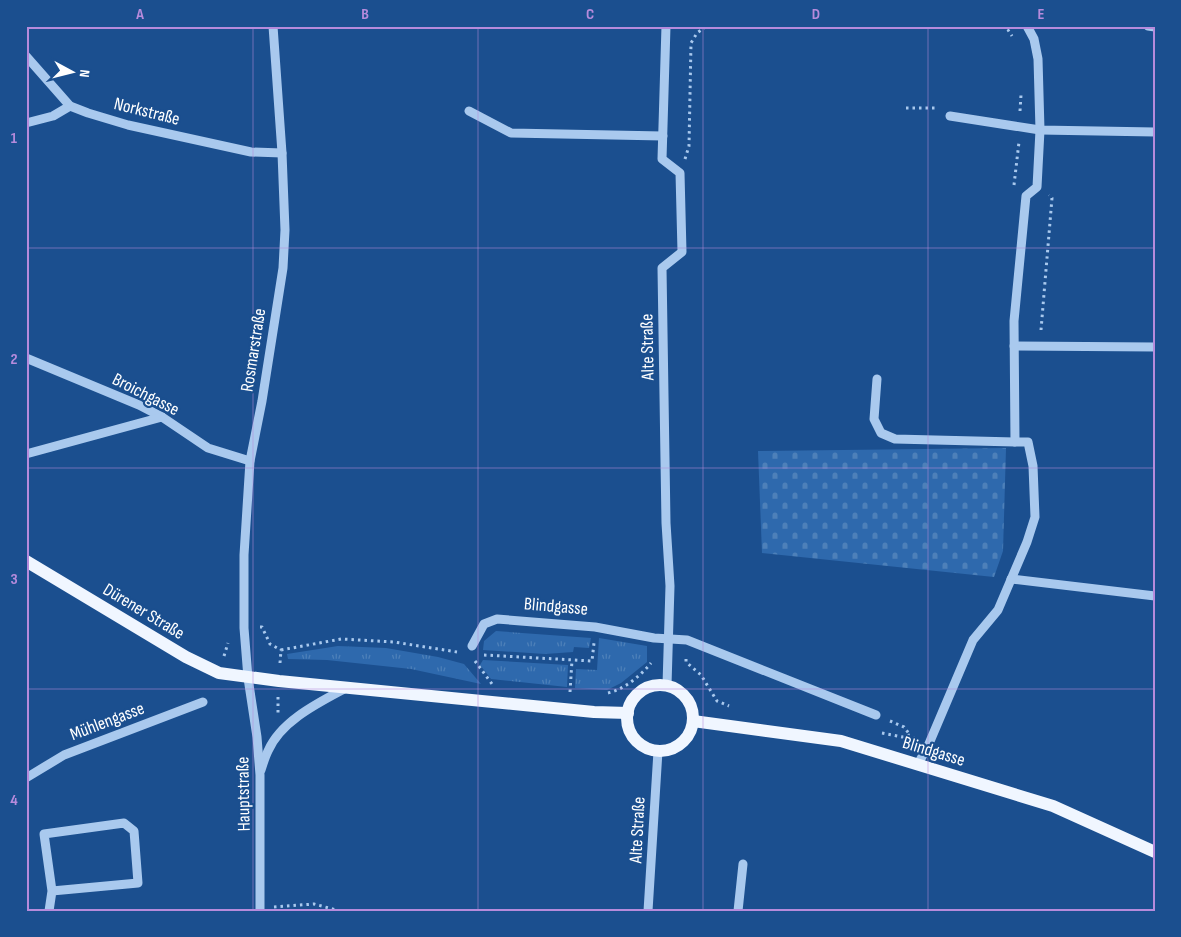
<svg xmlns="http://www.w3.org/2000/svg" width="1181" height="937" viewBox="0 0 1181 937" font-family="'Sofia Sans Condensed',sans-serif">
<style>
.grass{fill:url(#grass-tufts)}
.cemetery{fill:url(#cemetery-stones)}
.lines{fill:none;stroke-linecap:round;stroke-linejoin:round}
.path{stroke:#a9c9ee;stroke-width:3;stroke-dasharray:2.5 4;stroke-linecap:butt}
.minor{stroke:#a9c9ee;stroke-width:9}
.major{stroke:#f0f6ff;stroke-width:12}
.grid{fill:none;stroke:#b68bdc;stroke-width:1;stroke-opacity:0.55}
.labels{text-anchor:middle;stroke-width:4.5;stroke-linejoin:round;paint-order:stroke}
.street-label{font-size:18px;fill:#fff;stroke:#1b4f8f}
.neatline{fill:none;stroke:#b68bdc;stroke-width:2}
.grid-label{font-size:16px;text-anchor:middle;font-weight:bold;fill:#b68bdc}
</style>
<defs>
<pattern id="grass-tufts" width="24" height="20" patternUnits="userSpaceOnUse" patternTransform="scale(1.25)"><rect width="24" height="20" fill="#2e69ad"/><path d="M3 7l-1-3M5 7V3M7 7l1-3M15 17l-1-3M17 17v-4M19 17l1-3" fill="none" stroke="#4d80b9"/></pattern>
<pattern id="cemetery-stones" width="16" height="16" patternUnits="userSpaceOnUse" patternTransform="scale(1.25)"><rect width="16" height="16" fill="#2e69ad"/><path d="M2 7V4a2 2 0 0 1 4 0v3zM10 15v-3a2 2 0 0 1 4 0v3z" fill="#4d80b9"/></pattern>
</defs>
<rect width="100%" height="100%" fill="#1b4f8f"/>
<g class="grass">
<path d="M 496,631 L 591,638 L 589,648 L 574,647 L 573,652 L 545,654 L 483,650 L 484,641 Z"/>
<path d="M 599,638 L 647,646 L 647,662 L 621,683 L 607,690 L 575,688 L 576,669 L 597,670 Z"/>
<path d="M 338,646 L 386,648 L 438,657 L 464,664 L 481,684 L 411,669 L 327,660 L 288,659 L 287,654 Z"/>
<path d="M 483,660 L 568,665 L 567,687 L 491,679 L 480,665 Z"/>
</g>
<path class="cemetery" d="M 1006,448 L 1003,551 L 994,577 L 762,553 L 758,451 Z"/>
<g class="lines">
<g class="path">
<path d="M 1002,26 L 1008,30 L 1012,36"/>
<path d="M 906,108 L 937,108"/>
<path d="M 1020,111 L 1021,95"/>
<path d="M 685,159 L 689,146 L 691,43 L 697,33 L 707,26"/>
<path d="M 1014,185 L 1019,142"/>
<path d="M 1041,330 L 1052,198 L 1049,195"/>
<path d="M 260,627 L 262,627 L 270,644 L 281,650"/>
<path d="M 484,655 L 592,661 L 594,643"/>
<path d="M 224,656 L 228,643"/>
<path d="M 686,659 L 686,662 L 701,675 L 717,701 L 729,706"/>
<path d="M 475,661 L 492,684"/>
<path d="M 280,663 L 281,650 L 341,639 L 394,642 L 457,652"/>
<path d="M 570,692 L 572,660"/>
<path d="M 608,693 C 625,689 640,676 651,663"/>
<path d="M 278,697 L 278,713"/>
<path d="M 890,721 L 904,727 L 910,735"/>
<path d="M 882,733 L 902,737 L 910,735 L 914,738"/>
<path d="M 274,907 L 314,904 L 340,911"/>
</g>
<g class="minor">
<path d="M 666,26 L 662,159 L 680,173 L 682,252 L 662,268 L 666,523 L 670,586 L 667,685"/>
<path d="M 1148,26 L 1155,27"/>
<path d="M 26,56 L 70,106 L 88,113 L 128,125 L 251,152 L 282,153"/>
<path d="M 469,111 L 511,133 L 663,136"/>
<path d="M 950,116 L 1040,130 L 1155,132"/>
<path d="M 26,123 L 53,116 L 70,106"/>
<path d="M 1014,346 L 1155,347"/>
<path d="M 26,358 L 139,405 L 162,417 L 208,448 L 250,461"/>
<path d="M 877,379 L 874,419 L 881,433 L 895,439 L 1015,442"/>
<path d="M 26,454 L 162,417"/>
<path d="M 1011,579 L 1155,596"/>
<path d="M 472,646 L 484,624 L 497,619 L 595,627 L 654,638 L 687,640 L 876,715"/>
<path d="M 918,764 L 928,746 L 973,640 L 998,610 L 1027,542 L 1035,517 L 1033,466 L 1028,442 L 1015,442 L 1014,321 L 1026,196 L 1037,187 L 1040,130 L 1038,59 L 1034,39 L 1027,26"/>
<path d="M 261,770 C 263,764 265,757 268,751 C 281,721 318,703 346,688"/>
<path d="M 26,778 L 64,755 L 203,702"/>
<path d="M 49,911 L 52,891 L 44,834 L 124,823 L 134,831 L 138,883 L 52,891"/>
<path d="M 260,911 L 260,775 L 257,737 L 248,678 L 244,628 L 244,555 L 250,461 L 262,401 L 283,268 L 285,230 L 282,153 L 273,26"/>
<path d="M 648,911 L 658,751"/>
<path d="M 738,911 L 743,864"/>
</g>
<g class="major">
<path d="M 26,561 L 186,657 L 219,673 L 279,681 L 594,712 L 628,713"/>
<circle cx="660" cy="718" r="33"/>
<path d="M 693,721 L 841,741 L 1053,806 L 1155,852"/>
</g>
</g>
<path class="grid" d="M 253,26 L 253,911M 478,26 L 478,911M 703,26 L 703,911M 928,26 L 928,911M 26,248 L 1155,248M 26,468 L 1155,468M 26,689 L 1155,689"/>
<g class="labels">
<g class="street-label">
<text transform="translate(147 111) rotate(14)" y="6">Norkstraße</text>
<text transform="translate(647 347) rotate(-91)" y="6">Alte Straße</text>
<text transform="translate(253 350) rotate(-81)" y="6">Rosmarstraße</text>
<text transform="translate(146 394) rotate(27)" y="6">Broichgasse</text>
<text transform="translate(556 606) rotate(5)" y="6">Blindgasse</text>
<text transform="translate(144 611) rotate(31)" y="6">Dürener Straße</text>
<text transform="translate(107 721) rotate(-21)" y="6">Mühlengasse</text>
<text transform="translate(934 751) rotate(17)" y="6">Blindgasse</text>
<text transform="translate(243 794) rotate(-91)" y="6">Hauptstraße</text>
<text transform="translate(637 830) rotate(-87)" y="6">Alte Straße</text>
</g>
</g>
<rect width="1181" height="937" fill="none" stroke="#1b4f8f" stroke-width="55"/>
<g transform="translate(72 72) rotate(97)" stroke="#1b4f8f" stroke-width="4" paint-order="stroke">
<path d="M0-4L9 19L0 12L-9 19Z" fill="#ffffff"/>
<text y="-8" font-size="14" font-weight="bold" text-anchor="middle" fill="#ffffff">N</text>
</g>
<rect x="28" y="28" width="1126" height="882" class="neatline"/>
<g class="grid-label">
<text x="140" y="19">A</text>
<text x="365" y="19">B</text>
<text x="590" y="19">C</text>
<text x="816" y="19">D</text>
<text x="1041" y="19">E</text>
<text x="14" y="143">1</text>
<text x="14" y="364">2</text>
<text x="14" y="584">3</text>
<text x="14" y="805">4</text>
</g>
</svg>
